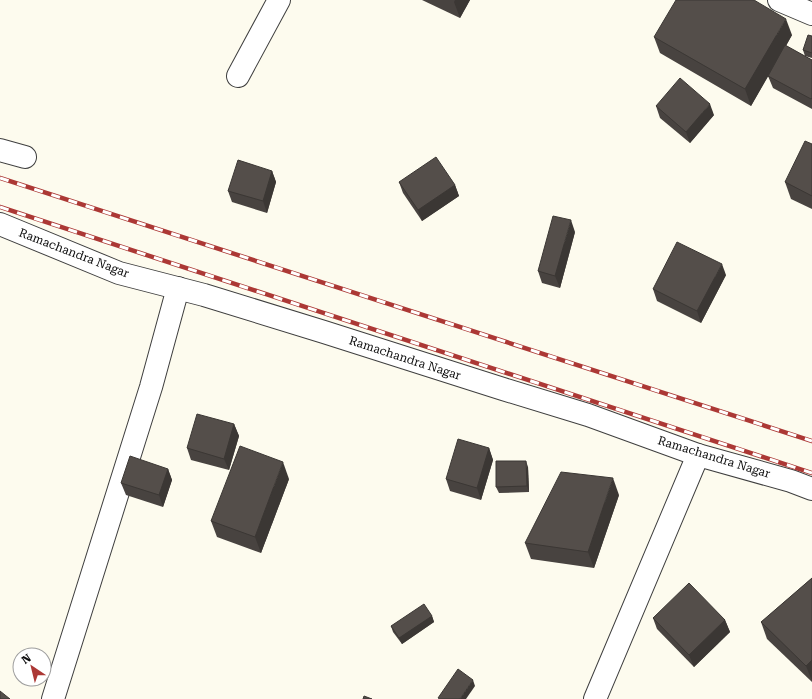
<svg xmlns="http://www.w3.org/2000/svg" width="812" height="699" viewBox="0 0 812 699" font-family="'Roboto Serif',serif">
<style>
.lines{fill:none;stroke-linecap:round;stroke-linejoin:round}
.minor-casing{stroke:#3f3f3f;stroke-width:24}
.minor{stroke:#fff;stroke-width:22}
.rail-casing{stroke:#ac3835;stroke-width:4.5}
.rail{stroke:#fff;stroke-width:3;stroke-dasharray:9;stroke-linecap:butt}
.wall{fill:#484340}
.shaded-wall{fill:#3b3734}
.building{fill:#544e4a;stroke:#3b3734}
.labels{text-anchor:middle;stroke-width:4;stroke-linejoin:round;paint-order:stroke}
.street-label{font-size:12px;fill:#0c0c0c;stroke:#fff}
</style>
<rect width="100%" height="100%" fill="#fdfbee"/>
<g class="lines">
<defs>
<g id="minor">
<path d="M 779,0 L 812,14"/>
<path d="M 238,76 L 279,0"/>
<path d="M 0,150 L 25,157"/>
<path d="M 0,224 L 119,273 L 204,295 L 324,332 L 503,389 L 588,415 L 698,455 L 791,481 L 812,489"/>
<path d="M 53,699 L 151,387 L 178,288"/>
<path d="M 595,699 L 698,455"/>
</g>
</defs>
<use href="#minor" class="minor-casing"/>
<use href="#minor" class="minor"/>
<defs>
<g id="rail">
<path d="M 0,178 L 812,441"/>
<path d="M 0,207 L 812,473"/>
</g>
</defs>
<use href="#rail" class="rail-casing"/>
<use href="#rail" class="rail"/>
</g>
<g class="wall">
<path d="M 422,0 L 470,0 L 460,18 Z"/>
<path d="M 792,35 L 786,46 L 812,60 L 812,109 L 773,88 L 768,76 L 778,58 L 751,106 L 660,53 L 654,37 Z"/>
<path d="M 812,36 L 812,58 L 805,56 L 803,50 Z"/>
<path d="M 656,106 L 714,115 L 690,143 L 660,118 Z"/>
<path d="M 812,144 L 812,209 L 791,199 L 785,182 Z"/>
<path d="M 272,171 L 276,182 L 267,213 L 232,202 L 228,191 Z"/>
<path d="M 399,182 L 455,185 L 459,196 L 422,221 L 403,193 Z"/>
<path d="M 575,232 L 560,288 L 542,283 L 538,271 Z"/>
<path d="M 726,275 L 701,323 L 657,301 L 653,289 Z"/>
<path d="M 234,424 L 239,436 L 229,470 L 191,460 L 187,448 Z"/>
<path d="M 489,448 L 493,460 L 481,500 L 450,491 L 446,479 Z"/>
<path d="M 528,467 L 529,492 L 499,493 L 496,487 Z"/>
<path d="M 168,469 L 172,480 L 163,507 L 126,495 L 121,483 Z"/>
<path d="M 289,479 L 261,553 L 217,537 L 211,521 Z"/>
<path d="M 619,495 L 594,568 L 531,559 L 525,543 Z"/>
<path d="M 812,578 L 812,682 L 767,639 L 761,622 Z"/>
<path d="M 432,616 L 434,622 L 402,644 L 393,632 L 391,626 Z"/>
<path d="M 653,618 L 725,620 L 730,632 L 694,667 L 657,629 Z"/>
</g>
<g class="shaded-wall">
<path d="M 455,0 L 470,0 L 460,18 L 454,2 Z"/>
<path d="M 786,19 L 792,35 L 751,106 L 745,89 Z"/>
<path d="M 710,104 L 714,115 L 690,143 L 686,132 Z"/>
<path d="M 272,171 L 276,182 L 267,213 L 263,201 Z"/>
<path d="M 455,185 L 459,196 L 422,221 L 418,210 Z"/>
<path d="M 571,220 L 575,232 L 560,288 L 555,276 Z"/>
<path d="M 722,264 L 726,275 L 701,323 L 697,311 Z"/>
<path d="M 234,424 L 239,436 L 229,470 L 224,459 Z"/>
<path d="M 489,448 L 493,460 L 481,500 L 477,488 Z"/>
<path d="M 526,461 L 528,467 L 529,492 L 527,486 Z"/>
<path d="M 283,462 L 289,479 L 261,553 L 255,537 Z"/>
<path d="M 168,469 L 172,480 L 163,507 L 159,495 Z"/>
<path d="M 613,478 L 619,495 L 594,568 L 588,552 Z"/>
<path d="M 432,616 L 434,622 L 402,644 L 399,638 Z"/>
<path d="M 725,620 L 730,632 L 694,667 L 689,655 Z"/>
<path d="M 812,660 L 812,681 L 806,666 Z"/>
<path d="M 473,680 L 475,686 L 466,699 L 460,699 Z"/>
</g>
<g class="building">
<path d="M 676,0 L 754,0 L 786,19 L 745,89 L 654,37 Z"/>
<path d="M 808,35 L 812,36 L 812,53 L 803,50 Z"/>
<path d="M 785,45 L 812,60 L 812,98 L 811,99 L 768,76 Z"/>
<path d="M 680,78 L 710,104 L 686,132 L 656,106 Z"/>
<path d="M 805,141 L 812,144 L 812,196 L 785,182 Z"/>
<path d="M 436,157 L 455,185 L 418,210 L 399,182 Z"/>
<path d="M 238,160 L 272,171 L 263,201 L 228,191 Z"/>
<path d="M 553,216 L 571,220 L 555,276 L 538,271 Z"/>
<path d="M 677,242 L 722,264 L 697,311 L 653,289 Z"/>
<path d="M 197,414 L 234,424 L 224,459 L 187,448 Z"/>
<path d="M 458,439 L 489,448 L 477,488 L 446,479 Z"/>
<path d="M 240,446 L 283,462 L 255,537 L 211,521 Z"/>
<path d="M 130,456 L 168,469 L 159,495 L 121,483 Z"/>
<path d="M 496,461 L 526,461 L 527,486 L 496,487 Z"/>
<path d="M 561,472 L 613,478 L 588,552 L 525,543 Z"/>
<path d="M 812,578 L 812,660 L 806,666 L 761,622 Z"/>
<path d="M 689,583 L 725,620 L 689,655 L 653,618 Z"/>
<path d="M 424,604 L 432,616 L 399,638 L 391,626 Z"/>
<path d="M 458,669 L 473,680 L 460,699 L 440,699 L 438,698 Z"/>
<path d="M 0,691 L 10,699 L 0,699 Z"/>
<path d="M 364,696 L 372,699 L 363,699 Z"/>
</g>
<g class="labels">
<g class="street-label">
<text transform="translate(74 253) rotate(21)" y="4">Ramachandra Nagar</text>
<text transform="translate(405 358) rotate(18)" y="4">Ramachandra Nagar</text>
<text transform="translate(714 457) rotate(17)" y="4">Ramachandra Nagar</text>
</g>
</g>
<g transform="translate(32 667) rotate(325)"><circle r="19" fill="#ffffff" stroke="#9e9e9e"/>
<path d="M0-3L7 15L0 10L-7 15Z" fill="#ac3835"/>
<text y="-6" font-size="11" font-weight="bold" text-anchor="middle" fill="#0c0c0c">N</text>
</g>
</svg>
